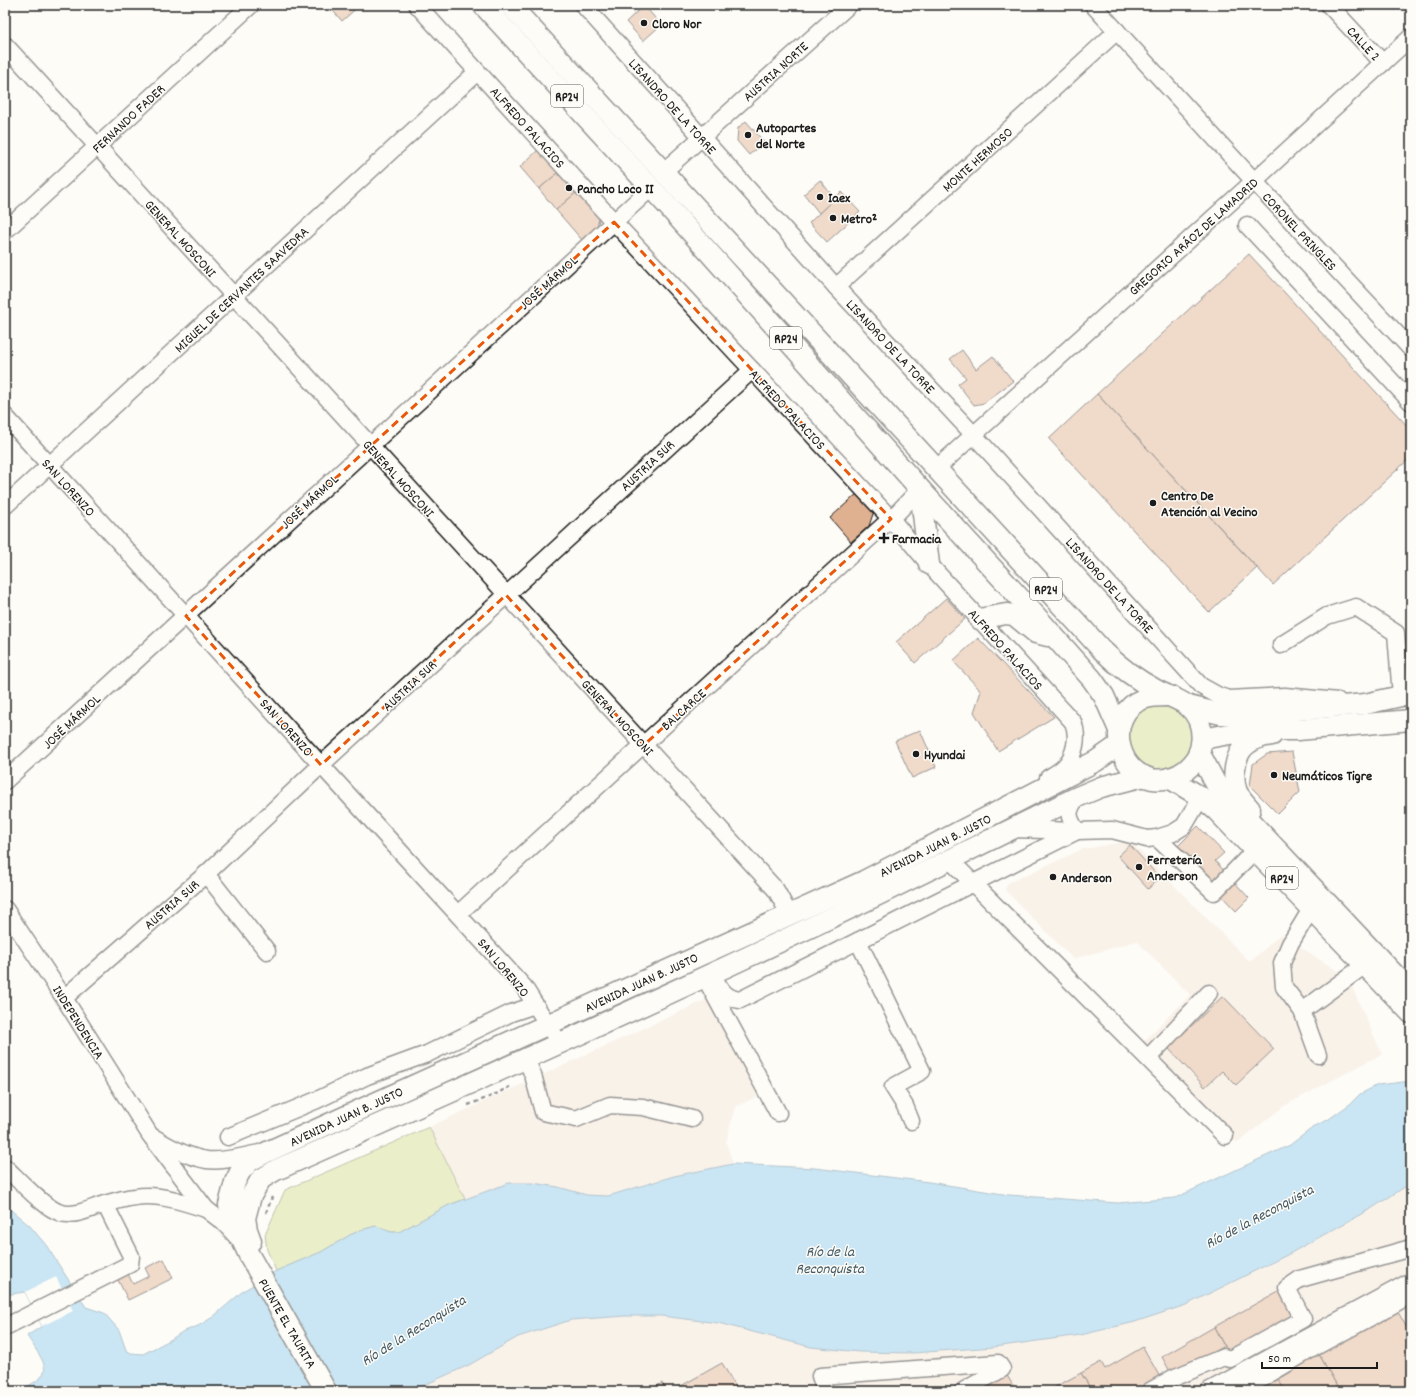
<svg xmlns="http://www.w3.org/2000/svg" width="1416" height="1396" viewBox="0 0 1416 1396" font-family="Dekko,sans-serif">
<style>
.built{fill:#f4e6d8}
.green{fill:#d2de91;stroke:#777d56}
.water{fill:#8ccaed;stroke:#5f8499}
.pier{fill:#fdfcf7}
.building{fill:#e0b191;stroke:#1c1c1c}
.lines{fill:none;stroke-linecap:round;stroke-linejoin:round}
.minor-casing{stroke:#1c1c1c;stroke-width:19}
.major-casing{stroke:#1c1c1c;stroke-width:23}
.path{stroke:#1c1c1c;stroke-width:2.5;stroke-dasharray:4 3;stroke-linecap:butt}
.minor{stroke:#fdfcf7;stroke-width:16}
.major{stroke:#fdfcf7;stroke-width:20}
.marked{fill:none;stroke:#e8590c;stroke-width:3;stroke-dasharray:8 5;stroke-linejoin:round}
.poi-dot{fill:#1c1c1c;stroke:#fdfcf7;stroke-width:1.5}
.labels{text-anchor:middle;stroke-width:3;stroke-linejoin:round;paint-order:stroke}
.shield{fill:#fdfcf7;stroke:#605f5e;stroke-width:1}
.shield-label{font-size:13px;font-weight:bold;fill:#1c1c1c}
.poi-label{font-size:14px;font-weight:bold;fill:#1c1c1c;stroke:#fdfcf7;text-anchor:start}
.street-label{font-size:14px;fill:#1c1c1c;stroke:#fdfcf7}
.water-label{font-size:15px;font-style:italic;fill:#435965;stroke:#fdfcf7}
</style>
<rect width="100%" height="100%" fill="#fdfcf7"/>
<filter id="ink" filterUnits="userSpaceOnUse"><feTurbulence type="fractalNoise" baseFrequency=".025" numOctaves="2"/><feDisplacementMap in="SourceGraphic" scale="8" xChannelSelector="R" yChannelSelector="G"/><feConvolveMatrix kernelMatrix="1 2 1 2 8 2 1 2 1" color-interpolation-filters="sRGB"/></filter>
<g filter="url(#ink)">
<g class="built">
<path d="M 1130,841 L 1250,962 L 1281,934 L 1337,971 L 1351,985 L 1382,1054 L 1284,1106 L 1237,1143 L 1142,1043 L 1190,995 L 1137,941 L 1073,959 L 1005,890 L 1008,883 L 1083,849 Z"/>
<path d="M 710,998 L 760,1095 L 735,1107 L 726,1142 L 733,1164 L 674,1176 L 608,1196 L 587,1195 L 558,1187 L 533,1183 L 509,1183 L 465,1199 L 429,1127 Z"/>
<path d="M 1411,1183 L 1411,1391 L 411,1391 L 469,1365 L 518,1337 L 571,1320 L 625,1316 L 661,1316 L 718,1323 L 859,1352 L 913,1353 L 994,1347 L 1081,1335 L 1135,1322 L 1186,1305 L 1374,1207 Z"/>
</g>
<g class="green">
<path d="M 1167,702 L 1186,713 L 1195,735 L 1189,757 L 1170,770 L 1148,769 L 1130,755 L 1128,721 L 1135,712 Z"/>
<path d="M 429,1127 L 465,1199 L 449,1205 L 399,1232 L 391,1232 L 376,1226 L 361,1230 L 350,1235 L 321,1252 L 276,1271 L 267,1250 L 265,1235 L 285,1190 Z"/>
</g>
<path class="water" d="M 1411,1081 L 1411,1183 L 1374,1207 L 1289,1254 L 1186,1305 L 1135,1322 L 1081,1335 L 994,1347 L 913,1353 L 859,1352 L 811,1347 L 718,1323 L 661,1316 L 625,1316 L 571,1320 L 518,1337 L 469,1365 L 411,1391 L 17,1391 C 57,1374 47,1367 27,1336 L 42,1326 L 25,1292 L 5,1295 L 5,1205 L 30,1226 L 46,1245 L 86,1307 L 104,1313 L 119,1330 L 126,1350 L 131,1353 L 143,1354 L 170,1340 L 182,1332 L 198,1326 L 213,1317 L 243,1291 L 276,1271 L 321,1252 L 350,1235 L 361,1230 L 376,1226 L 391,1232 L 399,1232 L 449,1205 L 509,1183 L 533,1183 L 558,1187 L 587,1195 L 608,1196 L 674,1176 L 733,1164 L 815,1168 L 929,1182 L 1009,1195 L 1118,1203 L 1175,1198 L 1290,1145 L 1315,1126 L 1329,1119 L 1350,1104 L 1360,1094 L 1378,1085 Z"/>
<path class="pier" d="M 56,1277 L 73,1311 L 42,1326 L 25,1292 Z"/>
<g class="building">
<path d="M 328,5 L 360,5 L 342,21 Z"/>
<path d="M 644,5 L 661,25 L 643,41 L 626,22 Z"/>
<path d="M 746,121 L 764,142 L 749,155 L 737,141 L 738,128 Z"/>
<path d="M 539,149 L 560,171 L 539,189 L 520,167 Z"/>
<path d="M 560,171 L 578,191 L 556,210 L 539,189 Z"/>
<path d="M 820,180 L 835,199 L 819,213 L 804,194 Z"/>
<path d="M 578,191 L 600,216 L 597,226 L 582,240 L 556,210 Z"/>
<path d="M 841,192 L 860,212 L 827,242 L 809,223 Z"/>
<path d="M 1249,254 L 1411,430 L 1411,457 L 1273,585 L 1097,394 Z"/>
<path d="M 962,350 L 976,369 L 993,356 L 1013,381 L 984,403 L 974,405 L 958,384 L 966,378 L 950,359 Z"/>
<path d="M 1097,394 L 1257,568 L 1209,612 L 1049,439 Z"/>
<path d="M 858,493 L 874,511 L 869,526 L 851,542 L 830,518 Z"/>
<path d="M 946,598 L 965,619 L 915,663 L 896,642 Z"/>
<path d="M 978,638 L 1054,717 L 998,751 L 974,712 L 981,691 L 953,661 Z"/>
<path d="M 920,730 L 936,767 L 912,778 L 895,741 Z"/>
<path d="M 1292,752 L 1300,792 L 1278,814 L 1250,786 L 1253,764 L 1267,754 Z"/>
<path d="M 1198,826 L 1224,853 L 1215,861 L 1249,898 L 1236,911 L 1201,874 L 1192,883 L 1167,857 Z"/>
<path d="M 1130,845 L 1160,878 L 1148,889 L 1118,856 Z"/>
<path d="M 1223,996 L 1274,1049 L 1236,1085 L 1222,1071 L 1205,1087 L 1168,1048 Z"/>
<path d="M 164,1259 L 173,1278 L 128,1300 L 118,1280 L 128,1274 L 133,1284 L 149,1276 L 145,1268 Z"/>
<path d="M 1284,1288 L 1301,1317 L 1230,1357 L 1214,1327 Z"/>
<path d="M 1394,1305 L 1411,1335 L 1411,1391 L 1340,1391 L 1316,1349 Z"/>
<path d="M 1214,1327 L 1224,1346 L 1172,1375 L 1162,1357 Z"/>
<path d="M 1143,1347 L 1162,1381 L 1144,1391 L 1092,1391 L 1081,1373 L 1101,1362 L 1105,1369 Z"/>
<path d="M 1316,1349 L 1340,1391 L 1285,1391 L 1275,1373 Z"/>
<path d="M 722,1363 L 738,1391 L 672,1391 Z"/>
<path d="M 1004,1370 L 1016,1391 L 966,1391 Z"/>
<path d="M 1081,1373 L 1092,1391 L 1048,1391 Z"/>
<path d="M 1275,1373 L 1285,1391 L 1241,1391 Z"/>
<path d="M 662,1383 L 667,1391 L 648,1391 Z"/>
</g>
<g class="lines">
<defs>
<g id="minor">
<path d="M 417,5 L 614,222 L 891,519 L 929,564 L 1073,722 C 1079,737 1075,756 1064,767 C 1059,772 1053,775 1048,778"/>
<path d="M 583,5 L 836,287 L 973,434 L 1201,686 L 1219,696 L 1229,699 L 1285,696 L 1338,701"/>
<path d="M 1093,5 L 1254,181 L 1411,349"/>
<path d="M 1329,5 L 1383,63"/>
<path d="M 5,45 L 776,890 L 789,914"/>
<path d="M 663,172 L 849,5"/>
<path d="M 1247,225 L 1411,402"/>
<path d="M 5,231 L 251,5"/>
<path d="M 836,287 L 1117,31"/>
<path d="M 5,416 L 321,765 L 524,987 L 560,1044"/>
<path d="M 937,468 L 1254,181 L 1411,37"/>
<path d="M 5,506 L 477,72"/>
<path d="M 1281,645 L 1327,616 L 1356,607 L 1396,633 L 1401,696"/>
<path d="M 5,781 L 651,188"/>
<path d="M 1013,829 L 1077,831 L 1112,830 L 1147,839 L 1157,838 L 1173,833 L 1184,826 L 1201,797"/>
<path d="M 1157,838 L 1214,892 L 1255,850"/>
<path d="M 950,860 L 1225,1136"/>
<path d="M 206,874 L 267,951"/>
<path d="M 5,909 L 64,998 L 150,1135 L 206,1209 L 224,1223 L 238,1238"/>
<path d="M 1311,909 L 1290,944 L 1282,963 L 1284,987 L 1302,1011 L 1318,1055"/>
<path d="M 458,914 L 898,512 L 920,489"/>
<path d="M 858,941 L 922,1071 L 893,1087 L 905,1106 L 911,1121"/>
<path d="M 711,973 C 720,987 723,998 740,1000 L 1077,831 C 1067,816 1067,812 1077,797"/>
<path d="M 710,987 L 778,1113"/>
<path d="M 64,998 L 206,874 L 321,765 L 752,370"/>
<path d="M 1302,1011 L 1365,965"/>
<path d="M 1148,1058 L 1209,993"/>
<path d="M 526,1059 L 533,1075 L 543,1112 L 576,1119 L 610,1105 L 643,1107 L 692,1119"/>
<path d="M 228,1137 L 317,1100 L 367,1076 L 427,1054 L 511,1013 L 535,1005"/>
<path d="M 155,1138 C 171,1148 188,1157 207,1160 C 224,1162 243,1156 260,1153"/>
<path d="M 5,1167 C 19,1180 44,1208 61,1213 C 76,1217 91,1208 105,1204 C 115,1201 125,1198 135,1197 C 159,1193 183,1202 206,1209"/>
<path d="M 5,1327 L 130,1264 L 131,1256 L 105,1204"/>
<path d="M 825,1391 L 820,1376 L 998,1363 L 1002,1369 L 963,1391"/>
<path d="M 1150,1391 L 1173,1378 L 1224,1357 L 1230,1359 L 1303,1319 L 1287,1288 L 1300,1279 L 1411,1248"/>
<path d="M 1208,1391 L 1411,1281"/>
<path d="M 1239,1391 C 1266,1377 1291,1361 1317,1346 C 1348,1329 1381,1313 1411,1294"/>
</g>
<g id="major">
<path d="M 483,5 L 665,203 L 920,489 L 1028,607 L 1092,679 L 1104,696 L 1119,730"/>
<path d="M 510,5 C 707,221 906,434 1102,650 C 1119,667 1137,680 1158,691 C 1168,696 1179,699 1188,706 C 1207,722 1206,755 1186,770 C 1177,777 1164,781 1152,779 C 1114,771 1106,713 1143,699 C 1151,696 1159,696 1167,696"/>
<path d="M 920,489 L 929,564"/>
<path d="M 979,619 L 1006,614 L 1014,615 L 1036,633 L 1048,636"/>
<path d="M 1188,706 L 1221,714 L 1242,715 L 1365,704 L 1401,696 L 1411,696"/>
<path d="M 1202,739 L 1252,730 L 1298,730 L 1411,720"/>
<path d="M 1199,752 L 1217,786 L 1411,992"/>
<path d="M 1169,778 L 1201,797 L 1217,811 L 1411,1013"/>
<path d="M 1250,809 C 1246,804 1240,798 1237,792 C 1232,778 1234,755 1246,745 C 1253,739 1263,736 1272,735"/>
<path d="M 251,1241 L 247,1230 L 245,1218 L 251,1196 L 261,1179 L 276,1170 C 477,1081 679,991 878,895 C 944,863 1010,830 1077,797 L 1101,787 L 1144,776"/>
<path d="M 326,1391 L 249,1255 L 232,1219 L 229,1205 L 235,1182 L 240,1172 L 250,1161 L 267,1152 L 864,881 L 1096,761 L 1119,745"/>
</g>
</defs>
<use href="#minor" class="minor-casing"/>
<use href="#major" class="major-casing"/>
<g class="path">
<path d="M 468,1105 L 492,1096 L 511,1086"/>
<path d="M 266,1213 L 272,1197"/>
</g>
<use href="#minor" class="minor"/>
<use href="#major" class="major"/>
</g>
</g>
<path d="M0 0H1416V1396H0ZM 614,222 L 891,519 L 644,745 L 506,595 L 321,765 L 186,616 Z" fill="#fdfcf7" fill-opacity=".55" fill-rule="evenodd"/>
<path class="marked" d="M 614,222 L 891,519 L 644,745 L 506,595 L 321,765 L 186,616 Z"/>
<g class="poi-dot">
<circle cx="644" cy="23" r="4"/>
<circle cx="748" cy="135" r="4"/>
<circle cx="569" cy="188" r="4"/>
<circle cx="820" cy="197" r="4"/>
<circle cx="833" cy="218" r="4"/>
<circle cx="1153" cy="503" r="4"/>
<path d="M882 532h4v4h4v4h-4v4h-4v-4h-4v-4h4z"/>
<circle cx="916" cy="754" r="4"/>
<circle cx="1274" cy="775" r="4"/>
<circle cx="1139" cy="867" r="4"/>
<circle cx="1053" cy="877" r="4"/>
</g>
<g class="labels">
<g class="shield">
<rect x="551" y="85" width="32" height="22" rx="3"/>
<rect x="770" y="327" width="32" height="22" rx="3"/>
<rect x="1030" y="578" width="32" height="22" rx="3"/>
<rect x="1266" y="867" width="32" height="22" rx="3"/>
</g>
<g class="shield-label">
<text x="567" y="101">RP24</text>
<text x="786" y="343">RP24</text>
<text x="1046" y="594">RP24</text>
<text x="1282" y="883">RP24</text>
</g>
<g class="poi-label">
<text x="652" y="28">Cloro Nor</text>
<text x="756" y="132">Autopartes<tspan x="756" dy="16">del Norte</tspan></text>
<text x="577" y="193">Pancho Loco II</text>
<text x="828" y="202">Iaex</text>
<text x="841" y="223">Metro²</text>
<text x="1161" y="500">Centro De<tspan x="1161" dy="16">Atención al Vecino</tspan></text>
<text x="892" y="543">Farmacia</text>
<text x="924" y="759">Hyundai</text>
<text x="1282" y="780">Neumáticos Tigre</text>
<text x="1147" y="864">Ferretería<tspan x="1147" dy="16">Anderson</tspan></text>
<text x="1061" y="882">Anderson</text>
</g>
<g class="street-label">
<text transform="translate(1364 43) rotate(47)" y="5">CALLE 2</text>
<text transform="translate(775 71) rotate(-42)" y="5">AUSTRIA NORTE</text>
<text transform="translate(673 106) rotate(48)" y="5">LISANDRO DE LA TORRE</text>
<text transform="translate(128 118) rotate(-43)" y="5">FERNANDO FADER</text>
<text transform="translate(528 127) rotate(48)" y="5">ALFREDO PALACIOS</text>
<text transform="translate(977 159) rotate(-42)" y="5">MONTE HERMOSO</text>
<text transform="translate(1300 231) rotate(47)" y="5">CORONEL PRINGLES</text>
<text transform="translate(1193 236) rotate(-42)" y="5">GREGORIO ARÁOZ DE LAMADRID</text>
<text transform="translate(181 238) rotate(48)" y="5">GENERAL MOSCONI</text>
<text transform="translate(548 282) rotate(-42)" y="5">JOSÉ MÁRMOL</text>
<text transform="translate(241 289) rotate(-43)" y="5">MIGUEL DE CERVANTES SAAVEDRA</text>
<text transform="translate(891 346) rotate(47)" y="5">LISANDRO DE LA TORRE</text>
<text transform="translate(788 409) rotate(47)" y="5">ALFREDO PALACIOS</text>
<text transform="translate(647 465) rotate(-43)" y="5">AUSTRIA SUR</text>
<text transform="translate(399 478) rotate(48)" y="5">GENERAL MOSCONI</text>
<text transform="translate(69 487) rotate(48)" y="5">SAN LORENZO</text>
<text transform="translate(309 501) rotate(-43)" y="5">JOSÉ MÁRMOL</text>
<text transform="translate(1110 585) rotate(48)" y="5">LISANDRO DE LA TORRE</text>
<text transform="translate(1006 649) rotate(48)" y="5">ALFREDO PALACIOS</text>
<text transform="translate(409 685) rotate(-43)" y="5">AUSTRIA SUR</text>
<text transform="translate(683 709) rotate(-42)" y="5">BALCARCE</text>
<text transform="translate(618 717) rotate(47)" y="5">GENERAL MOSCONI</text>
<text transform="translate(71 721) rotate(-43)" y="5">JOSÉ MÁRMOL</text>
<text transform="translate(287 727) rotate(48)" y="5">SAN LORENZO</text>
<text transform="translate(935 845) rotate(-27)" y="5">AVENIDA JUAN B. JUSTO</text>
<text transform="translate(171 904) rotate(-41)" y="5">AUSTRIA SUR</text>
<text transform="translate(504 967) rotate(50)" y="5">SAN LORENZO</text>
<text transform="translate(641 982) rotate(-25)" y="5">AVENIDA JUAN B. JUSTO</text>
<text transform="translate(79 1022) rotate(58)" y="5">INDEPENDENCIA</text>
<text transform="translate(346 1116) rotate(-25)" y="5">AVENIDA JUAN B. JUSTO</text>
<text transform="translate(288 1323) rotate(60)" y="5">PUENTE EL TAURITA</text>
</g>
<g class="water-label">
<text transform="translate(1259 1216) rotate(-28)" y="5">Río de la Reconquista</text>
<text x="830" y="1256">Río de la<tspan x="830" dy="17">Reconquista</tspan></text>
<text transform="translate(413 1330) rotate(-32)" y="5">Río de la Reconquista</text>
</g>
</g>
<rect width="1416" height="1396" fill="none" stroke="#fdfcf7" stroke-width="20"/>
<rect x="10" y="10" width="1396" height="1376" fill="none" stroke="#1c1c1c" stroke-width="1.5" filter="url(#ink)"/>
<path d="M1262 1362v6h115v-6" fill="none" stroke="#1c1c1c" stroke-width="2"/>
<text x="1268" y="1362" font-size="12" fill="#1c1c1c" stroke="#fdfcf7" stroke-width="3" paint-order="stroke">50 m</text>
</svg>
